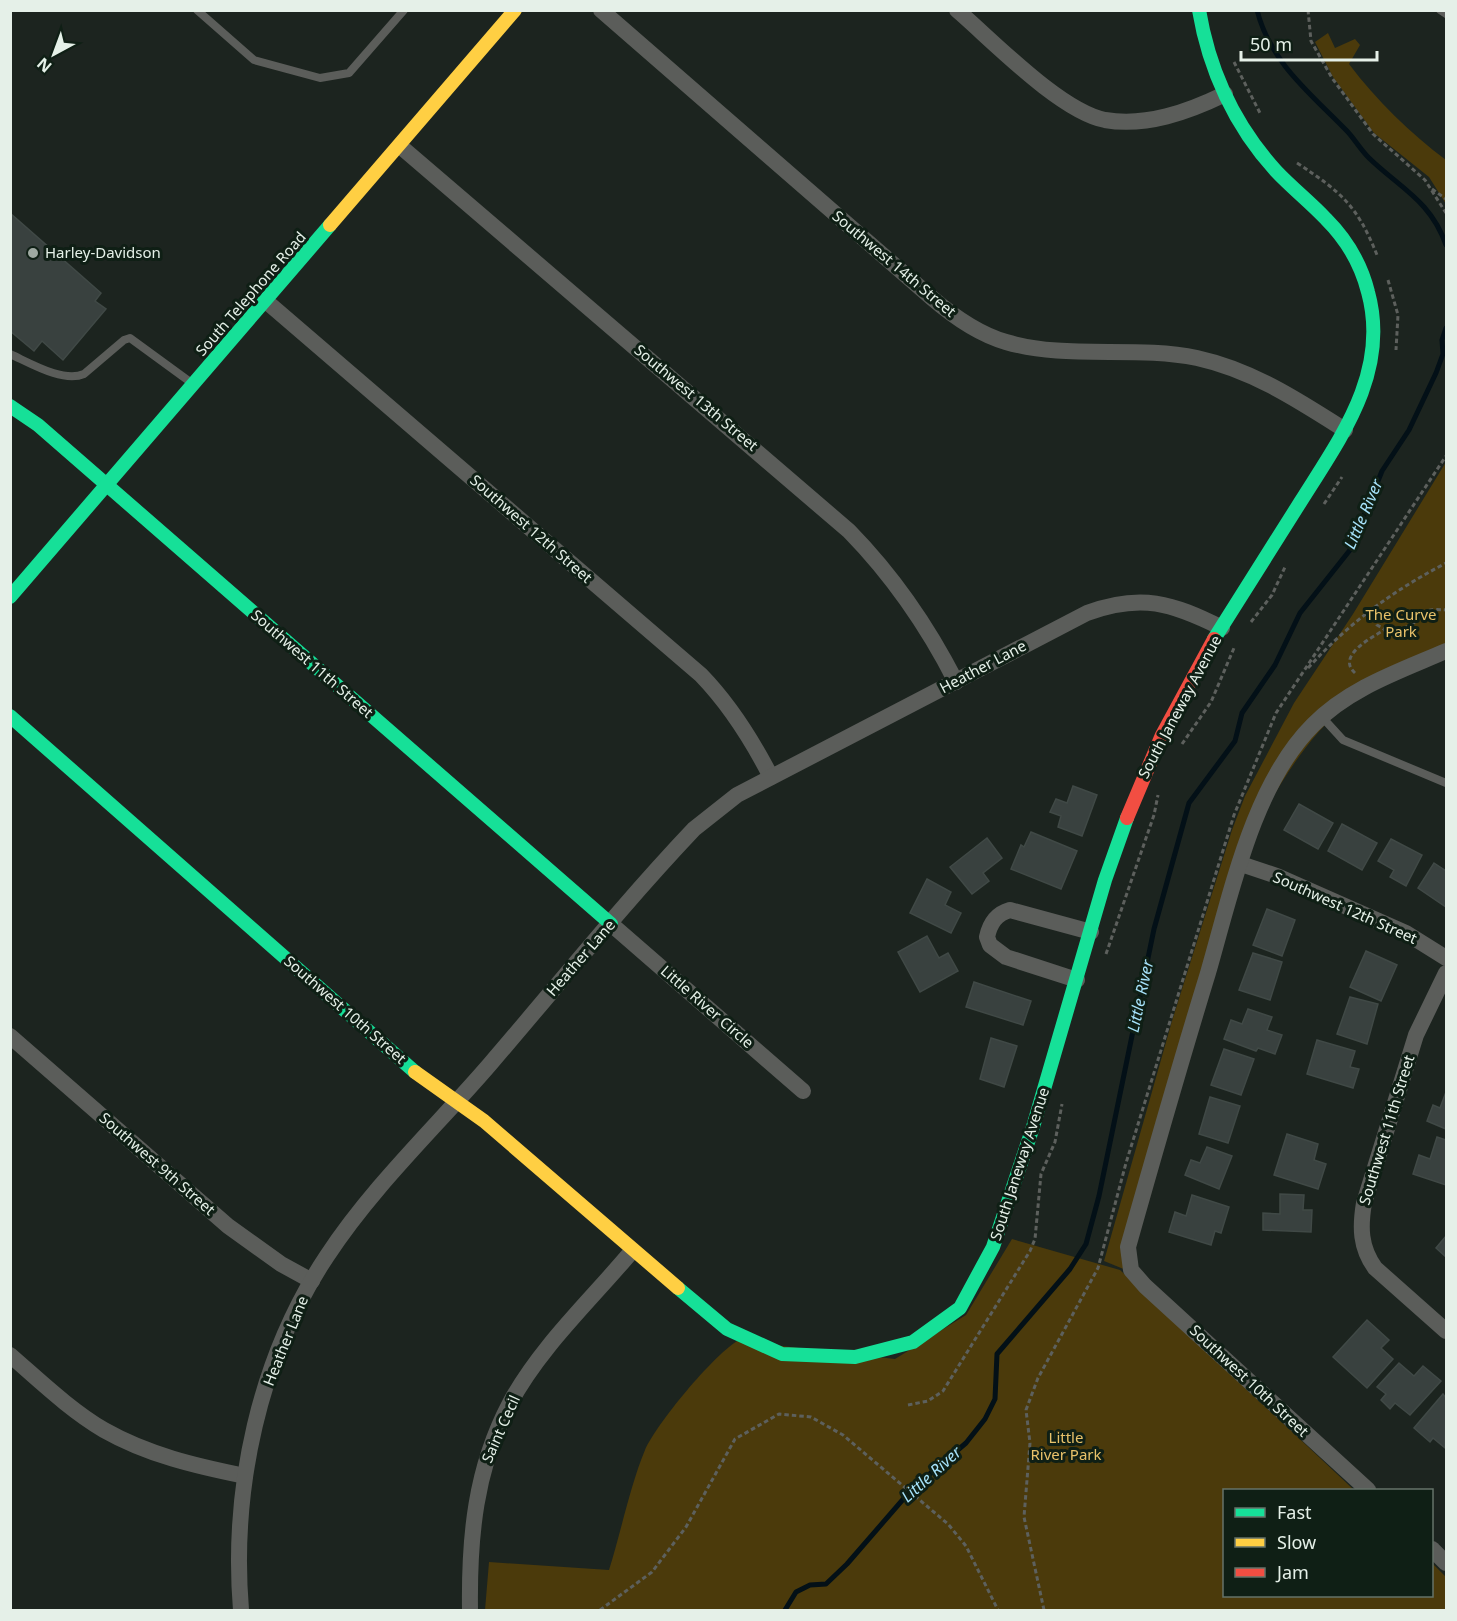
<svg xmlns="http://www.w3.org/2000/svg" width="1457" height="1621" viewBox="0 0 1457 1621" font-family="'Noto Sans',sans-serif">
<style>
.green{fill:#4b3a0b}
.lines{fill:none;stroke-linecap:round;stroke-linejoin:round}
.stream{stroke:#031017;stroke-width:5}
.building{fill:#39413f;stroke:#404946;stroke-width:1.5}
.path{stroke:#5d605d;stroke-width:3;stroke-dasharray:4.5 3;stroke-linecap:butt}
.lane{stroke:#5b5d5a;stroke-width:8}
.street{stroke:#5b5d5a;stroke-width:16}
.fast{stroke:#16e098;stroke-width:14}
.slow{stroke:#ffcf43;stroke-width:14}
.jam{stroke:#f24e42;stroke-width:14}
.poi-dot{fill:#9fa9a2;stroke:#0f1f15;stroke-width:2}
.labels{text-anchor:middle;stroke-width:6;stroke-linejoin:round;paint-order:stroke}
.poi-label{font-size:15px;fill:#e5f0e8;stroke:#0f1f15;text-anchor:start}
.street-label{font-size:15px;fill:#e5f0e8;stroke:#0f1f15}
.park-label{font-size:15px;fill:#e8c26a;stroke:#0f1f15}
.water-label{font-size:16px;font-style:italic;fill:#a7e3fb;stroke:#0f1f15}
</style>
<rect width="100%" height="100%" fill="#1c241f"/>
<g class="green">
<path d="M 1328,33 L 1335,48 L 1355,39 L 1360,45 L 1349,64 C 1377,101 1410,133 1446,160 L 1446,204 L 1429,177 L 1374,133 L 1333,77 L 1315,42 Z"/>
<path d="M 1446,462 L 1446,652 C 1415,669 1378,683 1349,704 C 1308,734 1280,784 1255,828 L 1126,1270 L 1104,1261 L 1172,1021 L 1232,830 L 1245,796 L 1294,703 L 1353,614 Z"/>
<path d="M 1012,1239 L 1120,1270 L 1354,1490 L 1224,1490 L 1224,1596 L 1432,1596 L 1432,1563 L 1446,1577 L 1446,1610 L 485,1610 L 489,1562 L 609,1570 C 621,1532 630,1486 645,1450 C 658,1422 711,1358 737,1341 L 895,1359 L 966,1315 Z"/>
</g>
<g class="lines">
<g class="stream">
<path d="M 1257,10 C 1270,62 1310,93 1346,130 C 1354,138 1360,149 1369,158 C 1400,188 1431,201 1446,245"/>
<path d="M 785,1610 L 796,1592 L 810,1585 L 826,1584 L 847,1564 L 912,1489 L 966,1443 L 985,1419 L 995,1399 L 997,1354 L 1070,1269 L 1086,1244 L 1099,1196 L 1154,929 L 1189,803 L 1235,741 L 1242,713 L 1275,665 L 1300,613 L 1350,550 L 1382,471 L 1409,430 L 1436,373 L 1443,354 L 1442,340 L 1446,328"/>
</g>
</g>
<g class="building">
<path d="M 10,213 L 101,293 L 95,301 L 106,309 L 63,360 L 42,341 L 34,351 L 10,331 Z"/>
<path d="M 1073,786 L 1097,795 L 1082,836 L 1058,827 L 1061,816 L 1050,812 L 1056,799 L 1067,803 Z"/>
<path d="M 1299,804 L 1333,823 L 1318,849 L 1284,830 Z"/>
<path d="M 1342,824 L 1377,843 L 1362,870 L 1328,851 Z"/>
<path d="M 1031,832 L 1077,851 L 1061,889 L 1011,869 L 1021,845 L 1024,847 Z"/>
<path d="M 987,838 L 1002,858 L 983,873 L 989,881 L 972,894 L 950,867 Z"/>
<path d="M 1391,839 L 1422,855 L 1406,886 L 1390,877 L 1394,870 L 1378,861 Z"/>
<path d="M 1434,863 L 1446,871 L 1446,907 L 1418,888 Z"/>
<path d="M 927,879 L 951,892 L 945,905 L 961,913 L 951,933 L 910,913 Z"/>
<path d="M 1267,909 L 1295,920 L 1282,956 L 1253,945 Z"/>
<path d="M 927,936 L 939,958 L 948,953 L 958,971 L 920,992 L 898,952 Z"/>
<path d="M 1366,951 L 1397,965 L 1381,1001 L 1350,987 Z"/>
<path d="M 1253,953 L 1282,962 L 1270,1000 L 1239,990 Z"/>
<path d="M 974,982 L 1031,1001 L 1023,1025 L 966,1007 Z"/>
<path d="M 1350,997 L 1378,1004 L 1367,1044 L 1337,1034 Z"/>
<path d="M 1248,1009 L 1272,1017 L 1267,1030 L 1282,1035 L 1275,1054 L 1258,1048 L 1256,1051 L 1224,1039 L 1231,1020 L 1242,1024 Z"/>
<path d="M 991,1038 L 1017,1046 L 1004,1087 L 980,1079 Z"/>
<path d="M 1317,1040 L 1355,1051 L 1350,1067 L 1359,1069 L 1353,1088 L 1307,1074 Z"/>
<path d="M 1224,1049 L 1254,1059 L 1241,1095 L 1211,1085 Z"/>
<path d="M 1446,1092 L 1446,1129 L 1427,1121 L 1433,1105 L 1440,1108 Z"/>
<path d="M 1210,1097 L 1240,1106 L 1228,1143 L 1199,1134 Z"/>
<path d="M 1287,1134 L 1318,1144 L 1314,1160 L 1326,1164 L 1318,1189 L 1274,1175 Z"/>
<path d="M 1437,1137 L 1446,1140 L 1446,1185 L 1413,1174 L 1419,1155 L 1430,1159 Z"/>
<path d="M 1207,1147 L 1232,1156 L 1219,1189 L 1185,1175 L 1191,1160 L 1200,1163 Z"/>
<path d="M 1280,1194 L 1304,1195 L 1303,1210 L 1312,1210 L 1311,1232 L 1263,1230 L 1263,1213 L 1280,1214 Z"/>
<path d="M 1192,1195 L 1229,1207 L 1221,1233 L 1215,1231 L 1211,1245 L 1169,1232 L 1175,1212 L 1186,1216 Z"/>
<path d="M 1446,1236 L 1446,1257 L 1436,1248 Z"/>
<path d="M 1367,1320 L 1389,1340 L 1381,1348 L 1393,1359 L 1367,1388 L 1333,1357 Z"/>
<path d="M 1399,1363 L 1414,1376 L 1423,1366 L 1441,1381 L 1410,1415 L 1395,1403 L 1390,1409 L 1381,1400 L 1386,1394 L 1377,1387 Z"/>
<path d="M 1443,1394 L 1446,1398 L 1445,1448 L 1433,1438 L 1430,1442 L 1414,1428 Z"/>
</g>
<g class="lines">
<g class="path">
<path d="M 1308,10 L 1311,41 L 1332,78 L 1373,134 L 1425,180 L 1446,213"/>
<path d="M 1234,62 L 1261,115"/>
<path d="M 1297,163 C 1341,192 1357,205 1377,255"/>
<path d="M 1432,189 L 1446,199"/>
<path d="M 1388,280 L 1398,315 L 1396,350"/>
<path d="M 1324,504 L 1342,477"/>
<path d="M 1370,611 L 1377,625 L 1386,630 C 1393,629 1403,629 1409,626 C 1428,614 1418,608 1446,610"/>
<path d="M 1251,622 L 1272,595 L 1285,567"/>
<path d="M 1308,668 C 1350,622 1391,592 1446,563"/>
<path d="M 1355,673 C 1336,656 1371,638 1384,630"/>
<path d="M 1182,744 L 1211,702 L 1234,648"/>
<path d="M 1106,954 L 1154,815 L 1158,795"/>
<path d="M 908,1405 L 928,1401 L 943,1391 L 1030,1251 L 1035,1239 L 1041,1174 L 1055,1142 L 1062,1104"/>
<path d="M 600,1610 L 652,1572 L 686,1527 L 735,1439 L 779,1414 L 811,1417 L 843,1435 L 948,1524 L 966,1546 L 998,1610"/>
<path d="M 1044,1610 L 1024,1517 L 1030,1443 L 1026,1410 L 1038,1378 L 1098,1268 L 1126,1163 L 1234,815 L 1276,713 L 1446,456"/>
</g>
<g class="lane">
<path d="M 197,10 L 254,60 L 320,78 L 349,73 L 404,10"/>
<path d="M 1440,10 L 1446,14"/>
<path d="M 10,354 C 30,363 63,383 84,374 L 124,340 L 130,338 L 193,384"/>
<path d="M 1322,717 L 1343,740 L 1446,783"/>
</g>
<g class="street">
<path d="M 601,10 L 932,298 C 953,316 978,334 1006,342 C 1067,360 1135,345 1197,358 C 1252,370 1298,400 1345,430"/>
<path d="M 957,10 C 993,41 1060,111 1105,120 C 1146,127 1188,112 1225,94"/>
<path d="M 400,146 L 849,531 C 893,576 927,625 956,682"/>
<path d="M 267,302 L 701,675 C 730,705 752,740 771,777"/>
<path d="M 1241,864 L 1277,876 L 1406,933 L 1446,958"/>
<path d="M 611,924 L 803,1091"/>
<path d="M 1446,973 L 1416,1035 L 1364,1203 C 1360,1227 1360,1247 1375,1268 L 1446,1331"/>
<path d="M 1077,980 L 1006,957 L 990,945 L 987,937 C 990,923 996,914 1010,910 L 1091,932"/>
<path d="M 10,1036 L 228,1226 L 281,1264 L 312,1281"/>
<path d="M 10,1355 C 40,1381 70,1410 104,1430 C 148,1455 196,1466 245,1476"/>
<path d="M 1368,1490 L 1145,1286 L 1131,1270 L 1128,1247 C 1154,1155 1180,1064 1208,973 C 1231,894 1253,785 1313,725 C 1349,688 1400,671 1446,651"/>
<path d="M 1432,1549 L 1446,1563"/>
<path d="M 241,1610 C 231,1489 259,1358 327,1256 C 373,1186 436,1127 491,1063 C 558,985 623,904 694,829 L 737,795 L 1087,613 C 1141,593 1172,603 1222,628"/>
<path d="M 470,1610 C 469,1538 475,1469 510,1403 C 540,1347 591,1300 632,1251"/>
</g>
<g class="fast">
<path d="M 1199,10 C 1209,70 1235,126 1276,171 C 1292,188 1310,202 1326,219 C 1346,239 1361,264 1368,292 C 1390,372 1341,437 1301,501 C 1272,547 1243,593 1214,639"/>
<path d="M 10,406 L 38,425 L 611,924"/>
<path d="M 10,597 L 330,225"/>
<path d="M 10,716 L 415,1072"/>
<path d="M 678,1288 L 727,1329 L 782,1354 L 855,1357 L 913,1342 L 960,1308 L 993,1247 L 1033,1127 L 1105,880 L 1127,818"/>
</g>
<g class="slow">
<path d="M 330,225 L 515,10"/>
<path d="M 415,1072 L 484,1121 L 678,1288"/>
</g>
<path class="jam" d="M 1127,818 L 1162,735 L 1214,639"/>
</g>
<circle class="poi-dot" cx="33" cy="253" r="6"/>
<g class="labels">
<g class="poi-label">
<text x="45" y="258">Harley-Davidson</text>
</g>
<g class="street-label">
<text transform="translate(894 264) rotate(40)" y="5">Southwest 14th Street</text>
<text transform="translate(251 294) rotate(-49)" y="5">South Telephone Road</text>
<text transform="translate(696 398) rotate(40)" y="5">Southwest 13th Street</text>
<text transform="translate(531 529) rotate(41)" y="5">Southwest 12th Street</text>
<text transform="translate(312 664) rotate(41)" y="5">Southwest 11th Street</text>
<text transform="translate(983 667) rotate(-28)" y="5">Heather Lane</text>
<text transform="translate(1180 707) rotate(-62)" y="5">South Janeway Avenue</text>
<text transform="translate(1345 908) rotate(24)" y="5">Southwest 12th Street</text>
<text transform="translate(581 958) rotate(-49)" y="5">Heather Lane</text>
<text transform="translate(707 1007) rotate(41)" y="5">Little River Circle</text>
<text transform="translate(345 1010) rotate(41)" y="5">Southwest 10th Street</text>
<text transform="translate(1387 1130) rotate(-73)" y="5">Southwest 11th Street</text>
<text transform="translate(157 1164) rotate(41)" y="5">Southwest 9th Street</text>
<text transform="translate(1020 1164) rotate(-72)" y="5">South Janeway Avenue</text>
<text transform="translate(286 1341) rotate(-68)" y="5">Heather Lane</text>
<text transform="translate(1249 1381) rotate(43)" y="5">Southwest 10th Street</text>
<text transform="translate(501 1429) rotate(-66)" y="5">Saint Cecil</text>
</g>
<g class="park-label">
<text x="1401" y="620">The Curve<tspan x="1401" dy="17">Park</tspan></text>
<text x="1066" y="1443">Little<tspan x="1066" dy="17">River Park</tspan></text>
</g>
<g class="water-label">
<text transform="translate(1363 514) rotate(-67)" y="6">Little River</text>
<text transform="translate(1140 996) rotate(-78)" y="6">Little River</text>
<text transform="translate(931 1474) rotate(-42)" y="6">Little River</text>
</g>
</g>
<rect width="1457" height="1621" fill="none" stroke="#e5f0e8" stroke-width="24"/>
<rect x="1223" y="1489" width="210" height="108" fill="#0f1f15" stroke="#657369" stroke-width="1.5"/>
<rect x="1235" y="1508" width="30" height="9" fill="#16e098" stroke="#657369" stroke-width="1.5"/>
<text x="1277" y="1519" font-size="18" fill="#e5f0e8">Fast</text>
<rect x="1235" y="1538" width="30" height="9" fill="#ffcf43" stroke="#657369" stroke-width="1.5"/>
<text x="1277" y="1549" font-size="18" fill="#e5f0e8">Slow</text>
<rect x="1235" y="1568" width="30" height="9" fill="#f24e42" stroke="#657369" stroke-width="1.5"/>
<text x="1277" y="1579" font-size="18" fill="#e5f0e8">Jam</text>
<g transform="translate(54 54) rotate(221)" stroke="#0f1f15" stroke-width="4.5" paint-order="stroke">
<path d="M0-4.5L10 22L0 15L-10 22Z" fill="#e5f0e8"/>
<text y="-9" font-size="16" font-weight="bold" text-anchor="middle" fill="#e5f0e8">N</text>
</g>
<path d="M1241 51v9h136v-9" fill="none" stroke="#e5f0e8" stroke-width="3"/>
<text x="1250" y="51" font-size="18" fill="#e5f0e8" stroke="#0f1f15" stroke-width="4.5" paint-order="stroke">50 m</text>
</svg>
